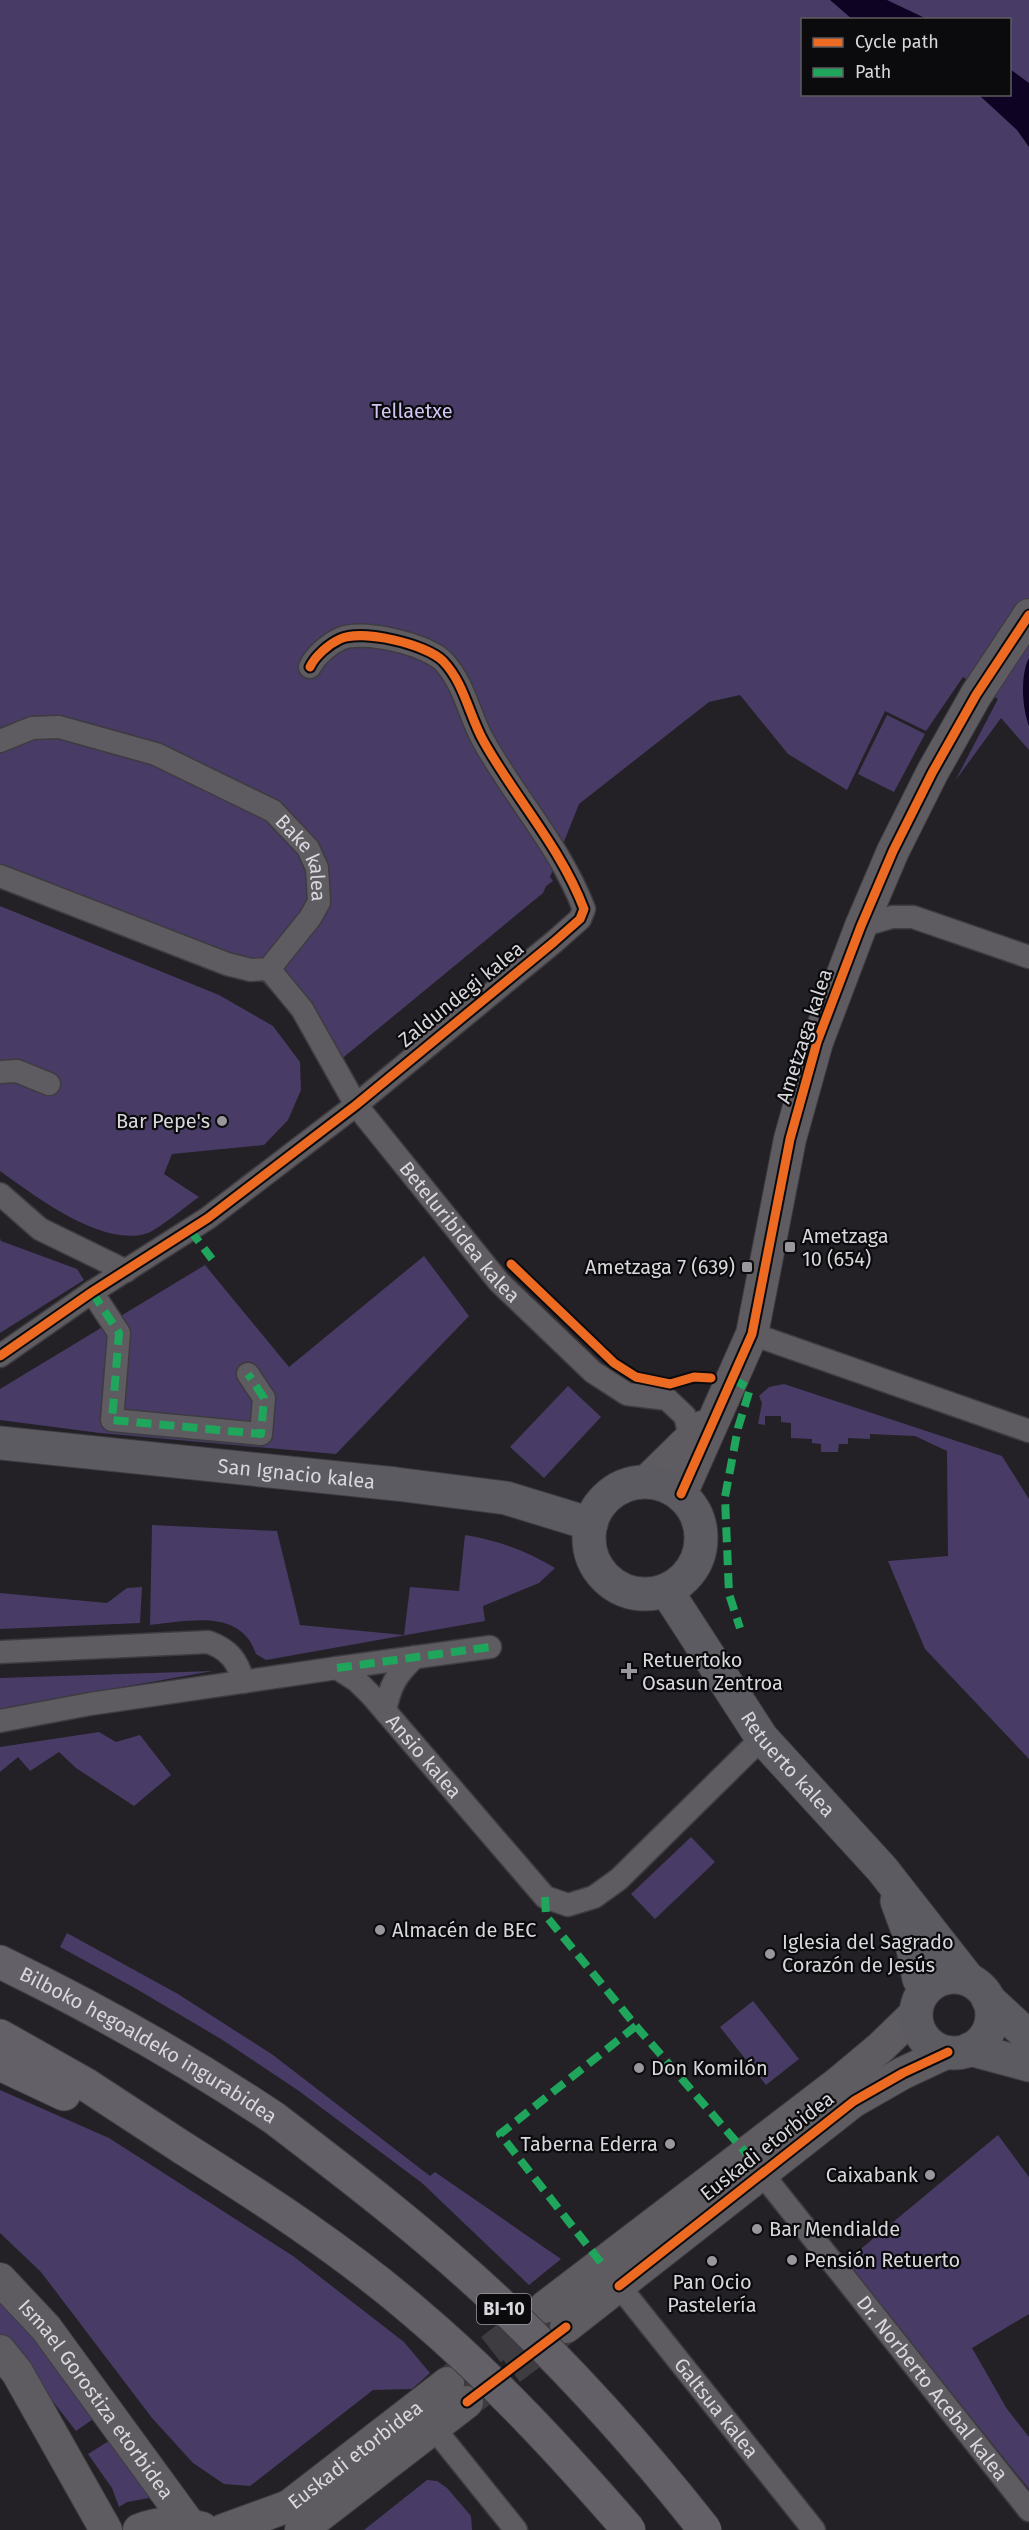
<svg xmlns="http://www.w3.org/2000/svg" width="1029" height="2530" viewBox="0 0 1029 2530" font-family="'Fira Sans',sans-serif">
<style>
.green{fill:#483b65;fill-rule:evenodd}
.water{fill:#0f0323}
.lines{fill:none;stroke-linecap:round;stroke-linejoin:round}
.secondary-tunnel{stroke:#3e3c41;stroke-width:32;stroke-dasharray:32 16;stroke-linecap:butt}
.street-casing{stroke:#3e3c40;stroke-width:25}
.secondary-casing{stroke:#3e3c40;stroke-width:34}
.primary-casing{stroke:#3e3c40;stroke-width:35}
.highway-casing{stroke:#3e3c40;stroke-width:35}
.street{stroke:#5e5c60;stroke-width:22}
.secondary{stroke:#5e5c60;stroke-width:32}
.primary{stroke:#5d5b62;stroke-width:33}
.highway{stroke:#636068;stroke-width:33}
.highway-bridge-casing{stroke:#3e3c40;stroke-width:35;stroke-linecap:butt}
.highway-bridge{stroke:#636068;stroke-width:33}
.quiet{stroke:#20a55d;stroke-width:8;stroke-dasharray:15 8;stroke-linecap:butt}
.cycleway-casing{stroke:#0b0b0e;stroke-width:13}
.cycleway{stroke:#ed6a23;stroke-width:9}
.poi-dot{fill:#99979c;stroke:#0b0b0e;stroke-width:2}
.labels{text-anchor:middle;stroke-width:4.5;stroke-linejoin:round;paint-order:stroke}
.shield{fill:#0b0b0e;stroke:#9a9a9e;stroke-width:1.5}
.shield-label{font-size:18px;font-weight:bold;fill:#d8d7db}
.park-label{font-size:20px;fill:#d1c5f3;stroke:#0b0b0e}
.street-label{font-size:20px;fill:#d8d7db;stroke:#0b0b0e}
.poi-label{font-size:20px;fill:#d8d7db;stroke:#0b0b0e;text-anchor:start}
</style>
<rect width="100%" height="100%" fill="#232126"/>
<g class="green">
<path d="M 0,0 L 1029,0 L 1029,750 L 1001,718 L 955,781 L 998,699 L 963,677 L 926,731 L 885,711 L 847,790 L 788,754 L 740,695 L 709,702 L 579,804 L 550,877 L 553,881 L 546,886 L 543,893 L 339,1061 L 251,970 L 0,874 ZM 802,20 L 1010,20 L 1010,94 L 802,94 Z"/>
<path d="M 887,715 L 925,734 L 894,792 L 858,774 Z"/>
<path d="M 0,906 L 219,995 L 273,1026 L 300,1062 L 301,1090 L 288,1120 L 264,1145 L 172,1154 L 164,1174 L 199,1197 C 187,1205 157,1231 145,1234 C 100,1246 35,1196 0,1171 Z"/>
<path d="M 0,1238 L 1,1241 L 77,1269 L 84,1280 L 0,1333 Z"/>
<path d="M 424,1256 L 469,1316 L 336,1454 L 100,1433 L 0,1420 L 0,1389 L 205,1265 L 289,1367 Z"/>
<path d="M 784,1384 L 1002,1456 L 1029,1499 L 1029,1759 L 925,1649 L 888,1561 L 948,1556 L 947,1451 L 915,1436 L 870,1434 L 870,1439 L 848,1438 L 848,1444 L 839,1444 L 838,1452 L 821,1452 L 821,1444 L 812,1443 L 812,1439 L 791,1438 L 791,1423 L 781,1422 L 781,1416 L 765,1416 L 765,1425 L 758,1424 L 762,1403 L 759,1396 L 769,1387 Z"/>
<path d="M 568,1386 L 601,1417 L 544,1478 L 510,1447 Z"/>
<path d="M 152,1525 L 277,1531 L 300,1625 L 404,1635 L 410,1587 L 459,1591 L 465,1535 C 497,1540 527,1551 555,1568 L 539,1583 L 483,1606 L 485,1621 L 266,1660 L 256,1654 C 241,1608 188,1621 150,1625 Z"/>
<path d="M 142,1587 L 140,1623 L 0,1629 L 0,1593 L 107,1603 L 127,1588 Z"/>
<path d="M 213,1671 L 0,1709 L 0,1678 Z"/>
<path d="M 99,1732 L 116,1742 L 140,1735 L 171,1775 L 134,1806 L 76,1768 L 59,1752 L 30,1771 L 18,1757 L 0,1772 L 0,1747 Z"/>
<path d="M 691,1837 L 715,1862 L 655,1919 L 631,1894 Z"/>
<path d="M 67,1933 L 178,1994 L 273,2055 L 430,2176 L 435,2172 L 561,2259 L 529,2285 L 422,2183 L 299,2091 L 221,2039 L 133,1987 L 60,1947 Z"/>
<path d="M 753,2001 L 799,2059 L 766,2085 L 720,2027 Z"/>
<path d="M 0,2090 L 109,2138 L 293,2256 L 404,2342 L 430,2373 L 412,2389 L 373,2390 L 250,2486 L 224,2484 L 193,2463 L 152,2418 L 41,2272 L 0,2233 Z"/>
<path d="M 998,2135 L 1029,2177 L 1029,2314 L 972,2348 L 1007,2409 L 1029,2437 L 1029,2489 L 845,2262 Z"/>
<path d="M 0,2297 L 55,2360 L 96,2417 L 76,2431 L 0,2334 Z"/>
<path d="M 112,2439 L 149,2498 L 127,2502 L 119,2507 L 112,2488 L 88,2454 Z"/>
<path d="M 427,2480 L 437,2481 L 447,2488 L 471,2516 L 472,2530 L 364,2530 Z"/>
</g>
<g class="water">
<path d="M 830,0 L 887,0 L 927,19 L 852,19 Z"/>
<path d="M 1010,69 L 1029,83 L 1029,147 L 1017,130 L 979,95 L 1010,94 Z"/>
<path d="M 1029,658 L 1029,726 C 1022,708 1020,675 1029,658 Z"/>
</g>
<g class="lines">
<g class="secondary-tunnel">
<path d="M 453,2379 L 542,2310"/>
<path d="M 472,2398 L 564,2329"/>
</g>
<defs>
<g id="street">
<path id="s1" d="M 0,741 L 32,728 L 59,727 L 156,754 L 273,811 L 308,848 L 317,868 L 319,902 L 310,918 L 269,969 L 251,970 L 227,964 L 0,876"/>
<path d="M 861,926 L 892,917 L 913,917 L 1029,957"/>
<path id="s2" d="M 269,969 L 302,1009 L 356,1105 L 499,1282 L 593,1372 L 627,1394 L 667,1399 L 685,1416 L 691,1440"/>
<path d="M 0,1072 L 17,1071 L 49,1084"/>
<path d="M 0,1194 L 40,1229 L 126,1271"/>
<path d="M 92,1292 L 119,1333 L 112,1420 L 261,1434 L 264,1398 L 248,1374"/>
<path d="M 752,1334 L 1029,1431"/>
<path d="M 0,1356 L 92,1292 L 208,1218 L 356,1105 L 554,942 L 580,919 L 584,909 C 561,848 516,799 484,742 C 469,716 465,684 443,661 C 426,644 362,629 340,639 C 329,644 315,656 310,667"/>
<path d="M 0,1652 L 208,1642 C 228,1649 238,1660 243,1682"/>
<path d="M 337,1668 L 490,1647"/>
<path d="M 385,1711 C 390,1685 396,1675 415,1657"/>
<path id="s3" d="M 0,1721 L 90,1704 L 337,1668 L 357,1681 L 373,1697 L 545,1897 L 568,1905 L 594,1897 L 619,1879 L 762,1738"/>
<path id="s4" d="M 752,2161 L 1029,2510"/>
<path id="s5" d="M 619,2286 L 814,2530"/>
<path d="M 433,2427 L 516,2530"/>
</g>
<g id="secondary">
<path d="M 647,1481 L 702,1427"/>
<path d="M 681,1494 L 752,1334 L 790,1139 L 817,1042 L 861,926 L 893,851 L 932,773 L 976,695 L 1029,615"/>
<path id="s6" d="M 0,2279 L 46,2328 L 189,2524"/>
<path d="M 545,2307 L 838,2083 L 881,2047 L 916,2013"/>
<path d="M 566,2327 L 854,2101 L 903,2073 L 948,2052"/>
<path d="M 0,2351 L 17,2372 L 106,2530"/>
<path d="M 139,2530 C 160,2521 181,2522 202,2528"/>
<path id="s7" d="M 223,2530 L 289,2506 L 448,2383"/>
<path d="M 301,2530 L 467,2402"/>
</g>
<g id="primary">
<path id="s8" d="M 0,1443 L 396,1484 L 506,1498 L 591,1524"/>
<circle cx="645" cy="1538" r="56"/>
<path id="s9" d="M 666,1590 L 762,1738 L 882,1869 L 969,1980"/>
<path d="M 897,1901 L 911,1939 L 919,1979 L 926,1988"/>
<circle cx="954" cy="2015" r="38"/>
<path d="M 988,1999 L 1029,2037"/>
<path d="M 970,2049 L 1029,2065"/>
</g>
<g id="highway">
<path id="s10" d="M 0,1962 C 95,2008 186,2059 274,2118"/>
<path d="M 0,2036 L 85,2084 L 183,2148"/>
<path d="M 0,2064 L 64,2094"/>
</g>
</defs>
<use href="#street" class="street-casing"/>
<use href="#secondary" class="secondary-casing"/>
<use href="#primary" class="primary-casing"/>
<use href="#highway" class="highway-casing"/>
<use href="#street" class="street"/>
<use href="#secondary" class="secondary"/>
<use href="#primary" class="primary"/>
<use href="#highway" class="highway"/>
<defs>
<g id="highway-bridge">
<path d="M 274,2118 C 350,2176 428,2236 498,2302 C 572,2372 642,2450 705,2530"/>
<path d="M 183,2148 C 264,2199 344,2251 416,2313 C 494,2379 563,2454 629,2530"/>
</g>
</defs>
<use href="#highway-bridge" class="highway-bridge-casing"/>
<use href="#highway-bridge" class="highway-bridge"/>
<g class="quiet">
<path d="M 190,1230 L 212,1259"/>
<path d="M 92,1292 L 119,1333 L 112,1420 L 261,1434 L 264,1398 L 248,1374"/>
<path d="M 733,1379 L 750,1389 L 738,1428 L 725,1497 L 729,1594 L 740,1628"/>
<path d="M 337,1668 L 490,1647"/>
<path d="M 545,1897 L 546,1916 L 636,2026 L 500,2134 L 602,2264"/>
<path d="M 636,2026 L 746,2153"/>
</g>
<defs>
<g id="cycleway">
<path d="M 511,1264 L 614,1363 L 636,1377 L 670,1384 L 694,1377 L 711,1378"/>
<path d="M 0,1356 L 92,1292 L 208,1218 L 356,1105 L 554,942 L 580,919 L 584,909 C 561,848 516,799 484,742 C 469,716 465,684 443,661 C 426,644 362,629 340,639 C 329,644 315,656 310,667"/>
<path d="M 681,1494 L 752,1334 L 790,1139 L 817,1042 L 861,926 L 893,851 L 932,773 L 976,695 L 1029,615"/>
<path d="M 619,2286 L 854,2101 L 903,2073 L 948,2052"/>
<path d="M 467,2402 L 566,2327"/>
</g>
</defs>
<use href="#cycleway" class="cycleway-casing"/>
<use href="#cycleway" class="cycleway"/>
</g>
<g class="poi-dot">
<circle cx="222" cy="1121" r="6"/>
<rect x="784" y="1241" width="12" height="12" rx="3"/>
<rect x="741" y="1261" width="12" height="12" rx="3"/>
<path d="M626 1662h6v6h6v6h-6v6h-6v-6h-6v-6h6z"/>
<circle cx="380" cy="1930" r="6"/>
<circle cx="770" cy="1954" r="6"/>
<circle cx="639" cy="2068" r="6"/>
<circle cx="670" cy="2144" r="6"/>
<circle cx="930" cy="2175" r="6"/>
<circle cx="757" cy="2229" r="6"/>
<circle cx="792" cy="2260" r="6"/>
<circle cx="712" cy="2261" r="6"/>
</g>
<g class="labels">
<rect class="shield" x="477" y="2294" width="54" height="30" rx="4.5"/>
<g class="shield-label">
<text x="504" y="2315">BI-10</text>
</g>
<g class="park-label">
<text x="412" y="418">Tellaetxe</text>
</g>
<g class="street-label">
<text dy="7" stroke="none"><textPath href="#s1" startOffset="350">Bake kalea</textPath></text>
<text transform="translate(461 994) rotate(-39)" y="7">Zaldundegi kalea</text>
<text transform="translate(804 1036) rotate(-72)" y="7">Ametzaga kalea</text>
<text dy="7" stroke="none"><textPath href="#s2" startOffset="326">Beteluribidea kalea</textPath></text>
<text dy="7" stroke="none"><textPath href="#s8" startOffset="298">San Ignacio kalea</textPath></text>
<text dy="7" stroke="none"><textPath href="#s3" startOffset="466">Ansio kalea</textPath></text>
<text dy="7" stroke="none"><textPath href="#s9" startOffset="213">Retuerto kalea</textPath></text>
<text dy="7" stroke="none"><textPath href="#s10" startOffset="170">Bilboko hegoaldeko ingurabidea</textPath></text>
<text transform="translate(767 2146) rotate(-38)" y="7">Euskadi etorbidea</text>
<text dy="7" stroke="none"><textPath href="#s4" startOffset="290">Dr. Norberto Acebal kalea</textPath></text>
<text dy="7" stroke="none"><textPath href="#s6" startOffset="154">Ismael Gorostiza etorbidea</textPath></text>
<text dy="7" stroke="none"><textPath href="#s5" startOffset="156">Galtsua kalea</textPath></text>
<text dy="7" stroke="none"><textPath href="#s7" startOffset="154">Euskadi etorbidea</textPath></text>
</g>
<g class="poi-label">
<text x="210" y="1128" text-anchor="end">Bar Pepe's</text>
<text x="802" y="1243">Ametzaga<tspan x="802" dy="23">10 (654)</tspan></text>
<text x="735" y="1274" text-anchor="end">Ametzaga 7 (639)</text>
<text x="642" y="1667">Retuertoko<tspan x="642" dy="23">Osasun Zentroa</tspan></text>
<text x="392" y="1937">Almacén de BEC</text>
<text x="782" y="1949">Iglesia del Sagrado<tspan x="782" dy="23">Corazón de Jesús</tspan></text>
<text x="651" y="2075">Don Komilón</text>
<text x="658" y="2151" text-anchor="end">Taberna Ederra</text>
<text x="918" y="2182" text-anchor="end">Caixabank</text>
<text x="769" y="2236">Bar Mendialde</text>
<text x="804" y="2267">Pensión Retuerto</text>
<text x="712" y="2289" text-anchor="middle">Pan Ocio<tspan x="712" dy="23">Pastelería</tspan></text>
</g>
</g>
<rect x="801" y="18" width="210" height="78" fill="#0b0b0e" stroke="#5d5d60" stroke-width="1.5"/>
<rect x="813" y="38" width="30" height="9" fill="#ed6a23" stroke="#5d5d60" stroke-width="1.5"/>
<text x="855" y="48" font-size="18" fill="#d8d7db">Cycle path</text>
<rect x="813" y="68" width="30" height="9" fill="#20a55d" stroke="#5d5d60" stroke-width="1.5"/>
<text x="855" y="78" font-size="18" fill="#d8d7db">Path</text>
</svg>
